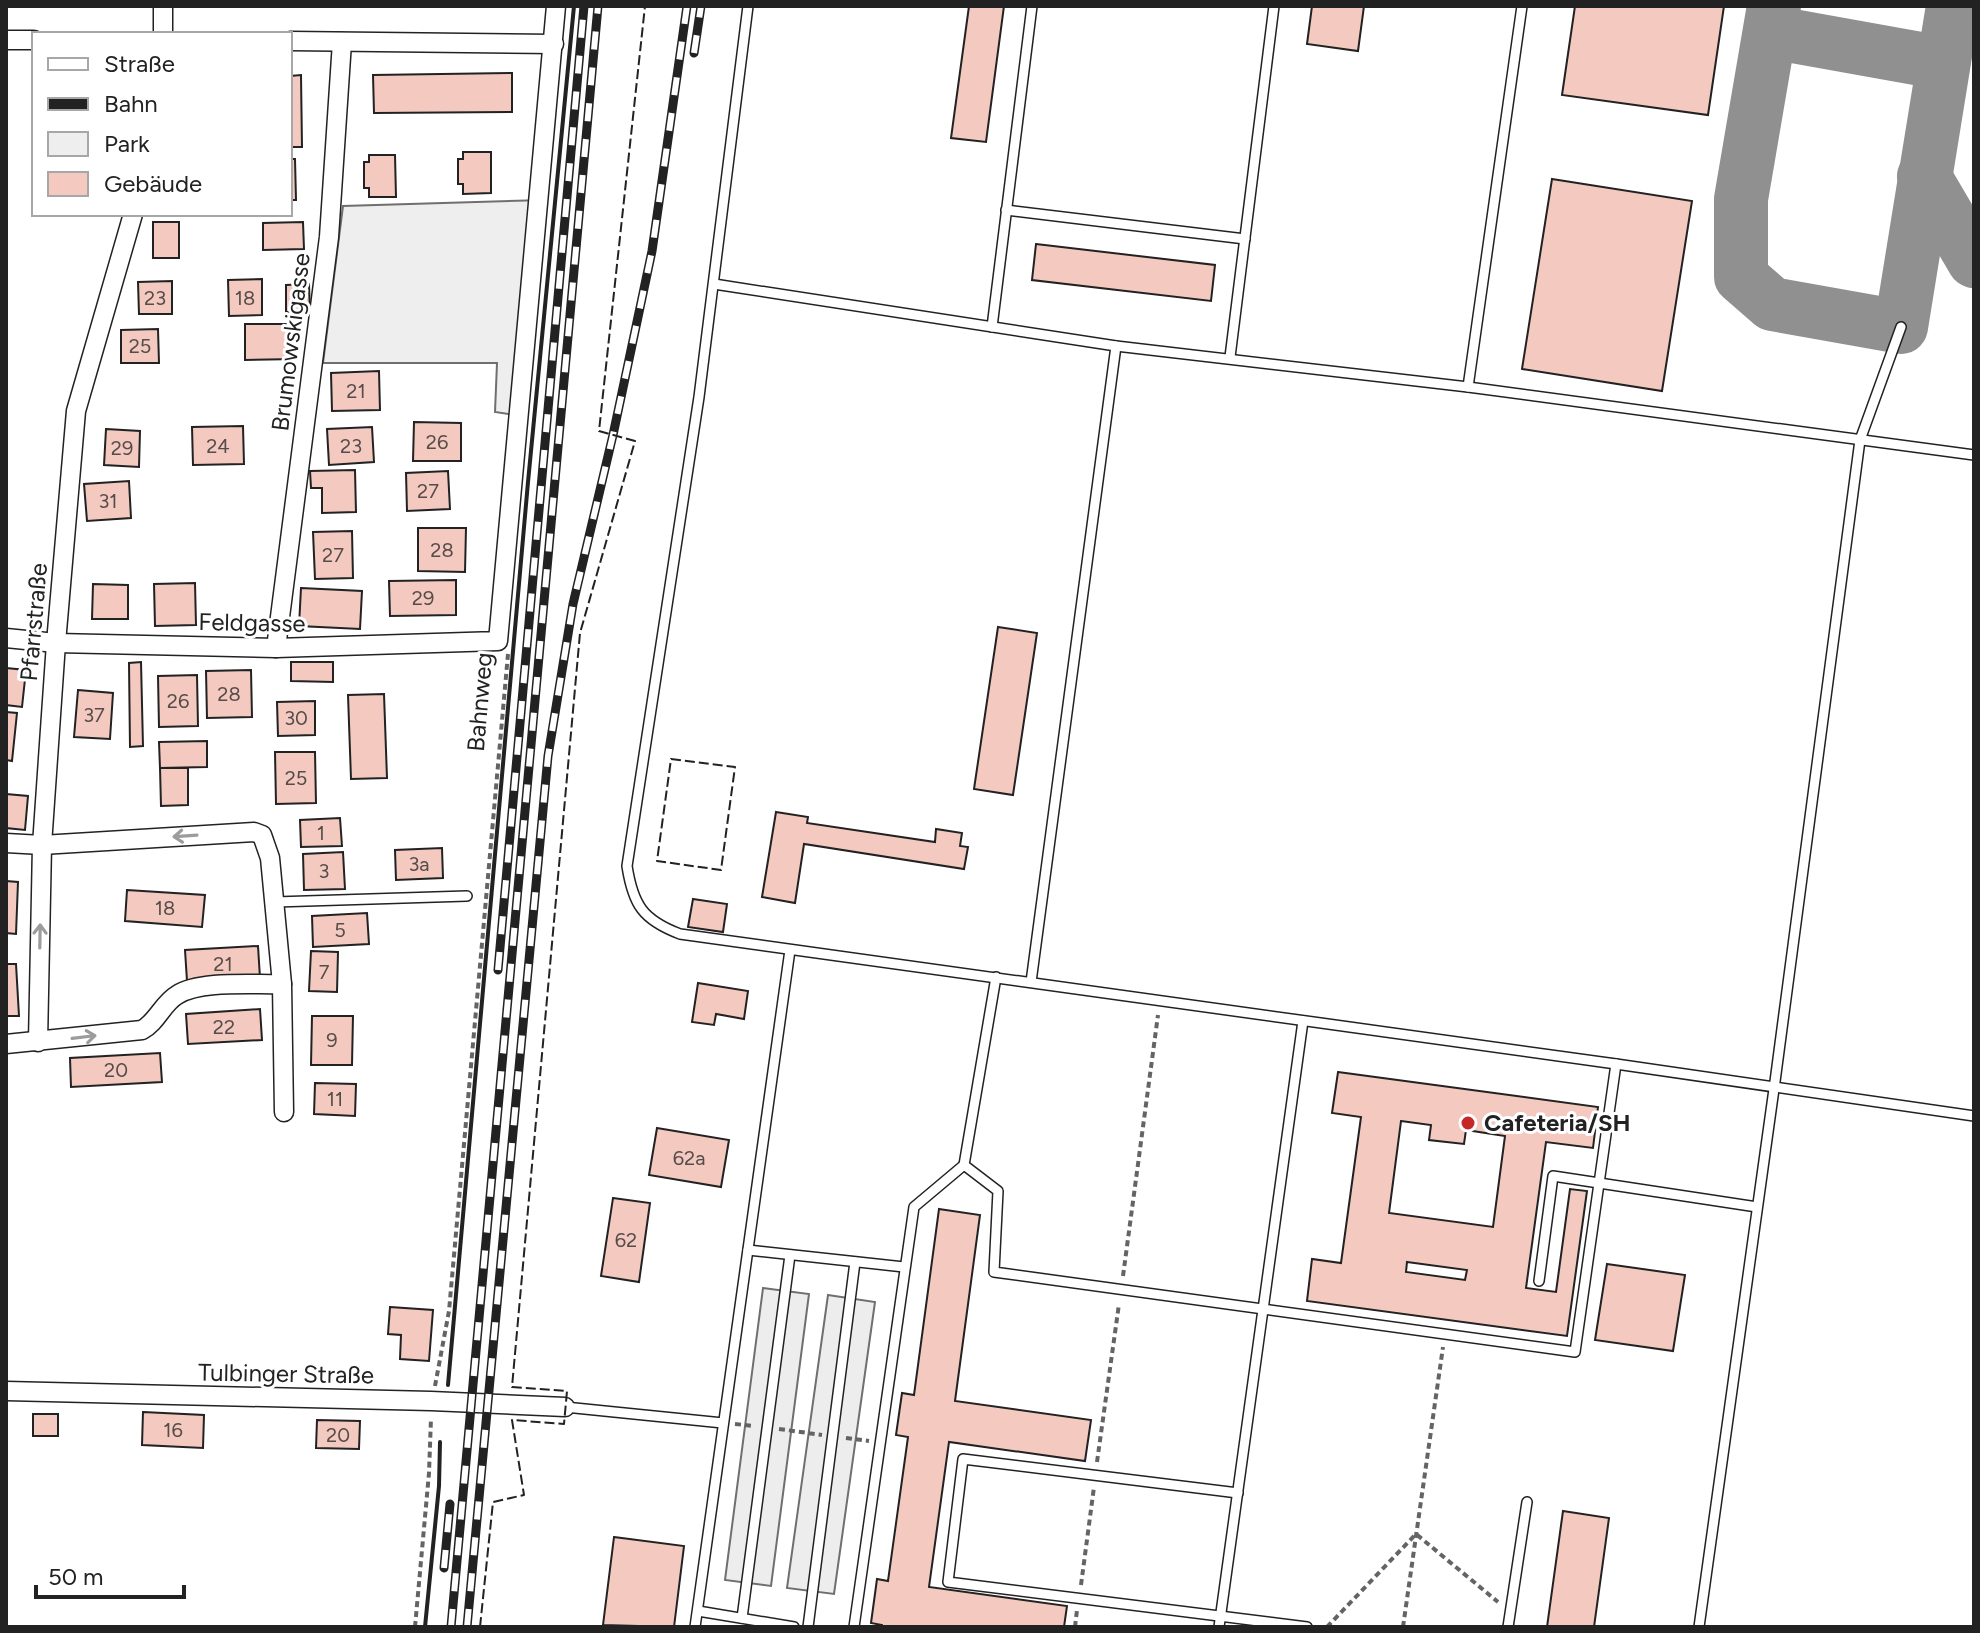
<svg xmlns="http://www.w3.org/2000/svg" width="1980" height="1633" viewBox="0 0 1980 1633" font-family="Figtree,sans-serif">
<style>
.green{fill:#eee;stroke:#6f6f6f;stroke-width:2}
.parking{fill:#ededed;stroke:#6f6f6f;stroke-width:2}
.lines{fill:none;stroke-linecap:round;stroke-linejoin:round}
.taxiway{stroke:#909090;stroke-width:54}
.building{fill:#f3c9c0;stroke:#222;stroke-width:2;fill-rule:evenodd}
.service-casing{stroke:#222;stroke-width:12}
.minor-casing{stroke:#222;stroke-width:21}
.path{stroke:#646464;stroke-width:4;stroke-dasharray:6 4;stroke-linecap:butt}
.service{stroke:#fff;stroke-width:9}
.minor{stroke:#fff;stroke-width:18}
.rail-casing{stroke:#222;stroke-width:9}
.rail{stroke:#fff;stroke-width:6;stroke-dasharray:18;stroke-linecap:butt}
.fence{stroke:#222;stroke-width:2;stroke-dasharray:10 4;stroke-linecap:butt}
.wall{stroke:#222;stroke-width:4}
.oneway{stroke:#9c9c9c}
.poi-dot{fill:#c62828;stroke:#fff;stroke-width:3}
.labels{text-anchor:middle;stroke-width:6;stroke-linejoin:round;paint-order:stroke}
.number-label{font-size:20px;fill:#564c4a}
.street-label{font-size:24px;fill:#222;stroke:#fff}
.poi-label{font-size:24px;font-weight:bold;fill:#222;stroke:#fff;text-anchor:start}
</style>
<rect width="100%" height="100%" fill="#fff"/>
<path class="green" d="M 544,200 L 523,416 L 495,412 L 497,363 L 323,363 L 343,206 Z"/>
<g class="parking">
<path d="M 763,1288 L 809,1294 L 771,1586 L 725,1580 Z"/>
<path d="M 828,1295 L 875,1302 L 834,1594 L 787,1588 Z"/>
</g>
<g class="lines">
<g class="taxiway">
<path d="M 1774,6 L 1741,199 L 1741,277 L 1772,304 L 1901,327 L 1953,6"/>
<path d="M 1770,32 L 1943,63"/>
<path d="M 1924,176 L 1974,261"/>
</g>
</g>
<g class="building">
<path d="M 969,6 L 1004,6 L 986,142 L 951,138 Z"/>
<path d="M 1312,6 L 1364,6 L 1358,51 L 1307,44 Z"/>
<path d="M 1575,6 L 1724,6 L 1708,115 L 1562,95 Z"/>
<path d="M 512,73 L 512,112 L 374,113 L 373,75 Z"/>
<path d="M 301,75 L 302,147 L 290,147 L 290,76 Z"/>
<path d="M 463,152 L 491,152 L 491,193 L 463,194 L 463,184 L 458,184 L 458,159 L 463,159 Z"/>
<path d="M 369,155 L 395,155 L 396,197 L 369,197 L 369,188 L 364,188 L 364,162 L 369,162 Z"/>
<path d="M 290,159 L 295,159 L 296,200 L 290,200 Z"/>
<path d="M 1552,179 L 1692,201 L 1662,391 L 1522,369 Z"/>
<rect x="153" y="222" width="26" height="36"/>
<path d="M 303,222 L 304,249 L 263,250 L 263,223 Z"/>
<path d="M 1036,244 L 1215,265 L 1211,301 L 1032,280 Z"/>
<path d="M 262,279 L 262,315 L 229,316 L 228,280 Z"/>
<path d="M 172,281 L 172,314 L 139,314 L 138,282 Z"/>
<path d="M 309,284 L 310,312 L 286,312 L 286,285 Z"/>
<path d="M 245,324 L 296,324 L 297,359 L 245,360 Z"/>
<path d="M 158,329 L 159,363 L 121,363 L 121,330 Z"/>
<path d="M 379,371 L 380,410 L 332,411 L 331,373 Z"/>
<path d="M 414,422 L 461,423 L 461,461 L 413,461 Z"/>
<path d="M 243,426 L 244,464 L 193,465 L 192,427 Z"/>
<path d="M 372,427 L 374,462 L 329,465 L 327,429 Z"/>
<path d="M 106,429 L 140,431 L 139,467 L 104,465 Z"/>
<path d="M 355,470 L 356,512 L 322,513 L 322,488 L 311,488 L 310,471 Z"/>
<path d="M 448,471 L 450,509 L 407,511 L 406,473 Z"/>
<path d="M 129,481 L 131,518 L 87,521 L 84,484 Z"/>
<path d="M 418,528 L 466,528 L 465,572 L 418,571 Z"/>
<path d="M 352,531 L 353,578 L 315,579 L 313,532 Z"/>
<path d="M 456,580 L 456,615 L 390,616 L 389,581 Z"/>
<path d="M 195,583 L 196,625 L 155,626 L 154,584 Z"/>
<path d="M 93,584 L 128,585 L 128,619 L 92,619 Z"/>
<path d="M 301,588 L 362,591 L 360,629 L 299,626 Z"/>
<path d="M 998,627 L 1037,633 L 1013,795 L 974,789 Z"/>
<path d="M 141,662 L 143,746 L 130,747 L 129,663 Z"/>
<path d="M 291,662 L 333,662 L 333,682 L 291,681 Z"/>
<path d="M 6,668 L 26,670 L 22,707 L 6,705 Z"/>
<path d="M 251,670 L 252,717 L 207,718 L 206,671 Z"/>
<path d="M 197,675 L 198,726 L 159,727 L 158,676 Z"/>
<path d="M 78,690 L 113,693 L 110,739 L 74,737 Z"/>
<path d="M 384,694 L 387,778 L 351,779 L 348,695 Z"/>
<path d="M 315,701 L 315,735 L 278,736 L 277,702 Z"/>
<path d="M 6,712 L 17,713 L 12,761 L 6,760 Z"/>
<path d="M 207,741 L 207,767 L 160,768 L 159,742 Z"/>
<path d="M 275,752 L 315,752 L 316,803 L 276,804 Z"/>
<path d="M 160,768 L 188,768 L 188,805 L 161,806 Z"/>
<path d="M 6,794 L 28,796 L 25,830 L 6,828 Z"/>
<path d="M 776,812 L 808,817 L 807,823 L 935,842 L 936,829 L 962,833 L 960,846 L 968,847 L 964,869 L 804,844 L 795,903 L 762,897 Z"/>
<path d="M 340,818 L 342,846 L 301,847 L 300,820 Z"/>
<path d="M 442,848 L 443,878 L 396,880 L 395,850 Z"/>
<path d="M 343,852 L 345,889 L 304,890 L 303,854 Z"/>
<path d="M 6,881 L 18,882 L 16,934 L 6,933 Z"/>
<path d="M 127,890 L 205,895 L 202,927 L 125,921 Z"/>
<path d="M 693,899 L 727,904 L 723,932 L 688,927 Z"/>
<path d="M 367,913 L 369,944 L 313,947 L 312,916 Z"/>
<path d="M 258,946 L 260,978 L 187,981 L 185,950 Z"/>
<path d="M 311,951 L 338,952 L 337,992 L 309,991 Z"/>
<path d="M 6,964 L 16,964 L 19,1016 L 6,1016 Z"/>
<path d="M 698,983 L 748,991 L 744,1019 L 716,1014 L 714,1025 L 692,1022 Z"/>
<path d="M 260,1009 L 262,1040 L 188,1044 L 186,1014 Z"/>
<path d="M 312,1016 L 353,1016 L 352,1065 L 311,1065 Z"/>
<path d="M 160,1053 L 162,1082 L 71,1087 L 70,1058 Z"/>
<path d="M 1338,1072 L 1598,1107 L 1593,1148 L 1546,1142 L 1526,1288 L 1556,1292 L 1570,1189 L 1587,1191 L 1567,1336 L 1307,1301 L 1312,1259 L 1341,1263 L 1361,1117 L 1332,1113 ZM 1401,1121 L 1431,1125 L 1429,1140 L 1464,1144 L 1466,1130 L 1505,1136 L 1493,1227 L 1389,1213 ZM 1407,1262 L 1467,1270 L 1465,1280 L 1406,1272 Z"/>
<path d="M 315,1083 L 356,1084 L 355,1116 L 314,1114 Z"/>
<path d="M 657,1128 L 729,1140 L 721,1187 L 649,1175 Z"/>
<path d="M 613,1198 L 650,1203 L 639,1282 L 601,1276 Z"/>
<path d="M 939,1209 L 980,1215 L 955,1401 L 1091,1420 L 1085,1461 L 949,1442 L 929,1587 L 1067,1606 L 1064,1627 L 882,1627 L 882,1625 L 871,1623 L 877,1579 L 888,1581 L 908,1437 L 896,1435 L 902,1393 L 914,1395 Z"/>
<path d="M 1607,1264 L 1685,1275 L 1673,1351 L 1595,1340 Z"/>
<path d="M 390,1307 L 433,1310 L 429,1361 L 400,1359 L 401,1335 L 388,1334 Z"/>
<path d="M 143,1412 L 204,1415 L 203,1448 L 142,1445 Z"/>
<rect x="33" y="1414" width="25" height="22"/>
<path d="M 317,1420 L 360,1421 L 359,1449 L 316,1448 Z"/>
<path d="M 1563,1511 L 1609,1518 L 1594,1627 L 1547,1627 Z"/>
<path d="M 614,1537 L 684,1546 L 674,1627 L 603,1625 Z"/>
</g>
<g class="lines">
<defs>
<g id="service">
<path d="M 748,6 L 699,397 L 627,866 C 633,905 643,920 680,934 L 1616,1064 L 1974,1116"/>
<path d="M 1006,210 L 1245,239"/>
<path d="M 714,284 L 1116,346 L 1468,387 L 1974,455"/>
<path d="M 992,327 L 1032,6"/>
<path d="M 1230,357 L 1274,6"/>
<path d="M 1468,387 L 1522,6"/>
<path d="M 275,902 L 467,896"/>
<path d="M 996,977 L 964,1165 L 998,1191 L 994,1272 C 1187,1300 1381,1324 1575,1352 L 1616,1064"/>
<path d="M 1031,982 L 1116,346"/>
<path d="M 748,1250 L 904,1267"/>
<path d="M 1539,1281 L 1553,1176 L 1757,1207"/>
<path d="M 565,1407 L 723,1423"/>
<path d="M 1238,1493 L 963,1459 L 948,1582 L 1307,1627"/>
<path d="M 698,1611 L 794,1627"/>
<path d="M 742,1618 L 790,1255"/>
<path d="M 695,1627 L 790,950"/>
<path d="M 808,1627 L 855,1262"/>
<path d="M 854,1627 L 914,1207 L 964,1165"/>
<path d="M 1219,1627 L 1303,1021"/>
<path d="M 1508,1627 L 1527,1502"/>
<path d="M 1699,1627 L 1774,1089 L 1860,440 L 1901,327"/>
</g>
<g id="minor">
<path d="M 163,6 L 163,34"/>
<path d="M 6,40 L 34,40"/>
<path d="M 290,41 L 554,44"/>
<path d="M 6,638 L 56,643 L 276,648 L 498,641 L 556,6"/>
<path d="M 276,648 L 329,237 L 342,42"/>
<path d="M 6,843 L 42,845 L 254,832 L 262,835 L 270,858 L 282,984 L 284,1112"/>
<path d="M 38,1042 L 42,845 L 56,643 L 76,411 L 133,214"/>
<path d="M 6,1044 L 142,1030 C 157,1022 163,1003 177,995 C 200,980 254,985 282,984"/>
<path d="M 6,1391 L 431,1401 L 565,1407"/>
</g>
</defs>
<use href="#service" class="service-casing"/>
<use href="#minor" class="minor-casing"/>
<g class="path">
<path d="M 1123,1276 L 1158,1015"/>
<path d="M 435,1386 L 449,1311 L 508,654"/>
<path d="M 735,1424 L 754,1426"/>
<path d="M 779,1429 L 822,1435"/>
<path d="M 846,1438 L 869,1441"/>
<path d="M 1097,1462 L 1119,1304"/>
<path d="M 1081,1585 L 1094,1487"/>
<path d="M 415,1627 L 429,1473 L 431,1418"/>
<path d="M 1075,1627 L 1077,1610"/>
<path d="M 1327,1627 L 1416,1534 L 1498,1602"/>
<path d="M 1403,1627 L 1443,1347"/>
</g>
<use href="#service" class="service"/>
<use href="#minor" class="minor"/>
<defs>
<g id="rail">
<path d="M 694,53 L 701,6"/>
<path d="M 498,970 L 584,6"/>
<path d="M 444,1568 L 450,1504"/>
<path d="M 451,1627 L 598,6"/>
<path d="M 467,1627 L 548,756 L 573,604 L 613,435 L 652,251 L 687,6"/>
</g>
</defs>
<use href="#rail" class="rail-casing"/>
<use href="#rail" class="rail"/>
<g class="fence">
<path d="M 671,759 L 735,767 L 721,870 L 657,861 Z"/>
<path d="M 480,1627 L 493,1502 L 524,1495 L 512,1420 L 564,1424 L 567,1391 L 512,1387 L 580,633 L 635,441 L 599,431 L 645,6"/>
</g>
<g class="wall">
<path d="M 448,1385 L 528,482 L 574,6"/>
<path d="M 425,1627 L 439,1486 L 440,1442"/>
</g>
</g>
<defs><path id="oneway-shaft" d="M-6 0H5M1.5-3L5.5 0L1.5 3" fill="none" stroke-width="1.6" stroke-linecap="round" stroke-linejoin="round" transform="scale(2)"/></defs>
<g class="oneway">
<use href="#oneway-shaft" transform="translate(185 836) rotate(176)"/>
<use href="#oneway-shaft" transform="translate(40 936) rotate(-89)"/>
<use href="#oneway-shaft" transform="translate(84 1037) rotate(-7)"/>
</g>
<circle class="poi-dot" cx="1468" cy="1123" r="8"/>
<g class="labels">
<g class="number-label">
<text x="155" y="305">23</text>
<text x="245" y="305">18</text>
<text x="140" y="353">25</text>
<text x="356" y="398">21</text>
<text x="437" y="449">26</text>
<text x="218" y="453">24</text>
<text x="351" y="453">23</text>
<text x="122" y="455">29</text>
<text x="428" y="498">27</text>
<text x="108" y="508">31</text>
<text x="442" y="557">28</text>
<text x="333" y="562">27</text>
<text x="423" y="605">29</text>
<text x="229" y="701">28</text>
<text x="178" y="708">26</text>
<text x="94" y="722">37</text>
<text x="296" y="725">30</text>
<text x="296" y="785">25</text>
<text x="321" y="840">1</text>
<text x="419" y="871">3a</text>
<text x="324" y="878">3</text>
<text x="165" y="915">18</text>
<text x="340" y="937">5</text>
<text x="223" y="971">21</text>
<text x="324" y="979">7</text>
<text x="224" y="1034">22</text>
<text x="332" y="1047">9</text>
<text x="116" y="1077">20</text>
<text x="335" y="1106">11</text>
<text x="689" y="1165">62a</text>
<text x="626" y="1247">62</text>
<text x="173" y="1437">16</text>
<text x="338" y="1442">20</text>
</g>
<g class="street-label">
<text transform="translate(291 342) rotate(-83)" y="8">Brumowskigasse</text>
<text transform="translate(34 622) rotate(-85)" y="8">Pfarrstraße</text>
<text transform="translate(252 623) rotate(1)" y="8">Feldgasse</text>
<text transform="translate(480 702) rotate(-85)" y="8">Bahnweg</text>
<text transform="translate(286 1374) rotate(1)" y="8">Tulbinger Straße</text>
</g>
<g class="poi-label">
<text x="1484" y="1131">Cafeteria/SH</text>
</g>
</g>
<rect width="1980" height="1633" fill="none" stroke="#222222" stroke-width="16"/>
<rect x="32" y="32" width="260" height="184" fill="#ffffff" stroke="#a7a7a7" stroke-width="2"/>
<rect x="48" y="58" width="40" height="12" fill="#ffffff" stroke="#a7a7a7" stroke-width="2"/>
<text x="104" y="72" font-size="24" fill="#222222">Straße</text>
<rect x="48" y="98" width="40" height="12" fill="#222222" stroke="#a7a7a7" stroke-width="2"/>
<text x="104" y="112" font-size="24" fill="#222222">Bahn</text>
<rect x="48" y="132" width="40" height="24" fill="#eeeeee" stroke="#a7a7a7" stroke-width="2"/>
<text x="104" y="152" font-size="24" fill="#222222">Park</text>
<rect x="48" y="172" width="40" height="24" fill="#f3c9c0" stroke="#a7a7a7" stroke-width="2"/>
<text x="104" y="192" font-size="24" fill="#222222">Gebäude</text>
<path d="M36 1585v12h148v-12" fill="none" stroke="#222222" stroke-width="4"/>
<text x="48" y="1585" font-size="24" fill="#222222" stroke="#ffffff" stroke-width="6" paint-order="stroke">50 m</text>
</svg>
